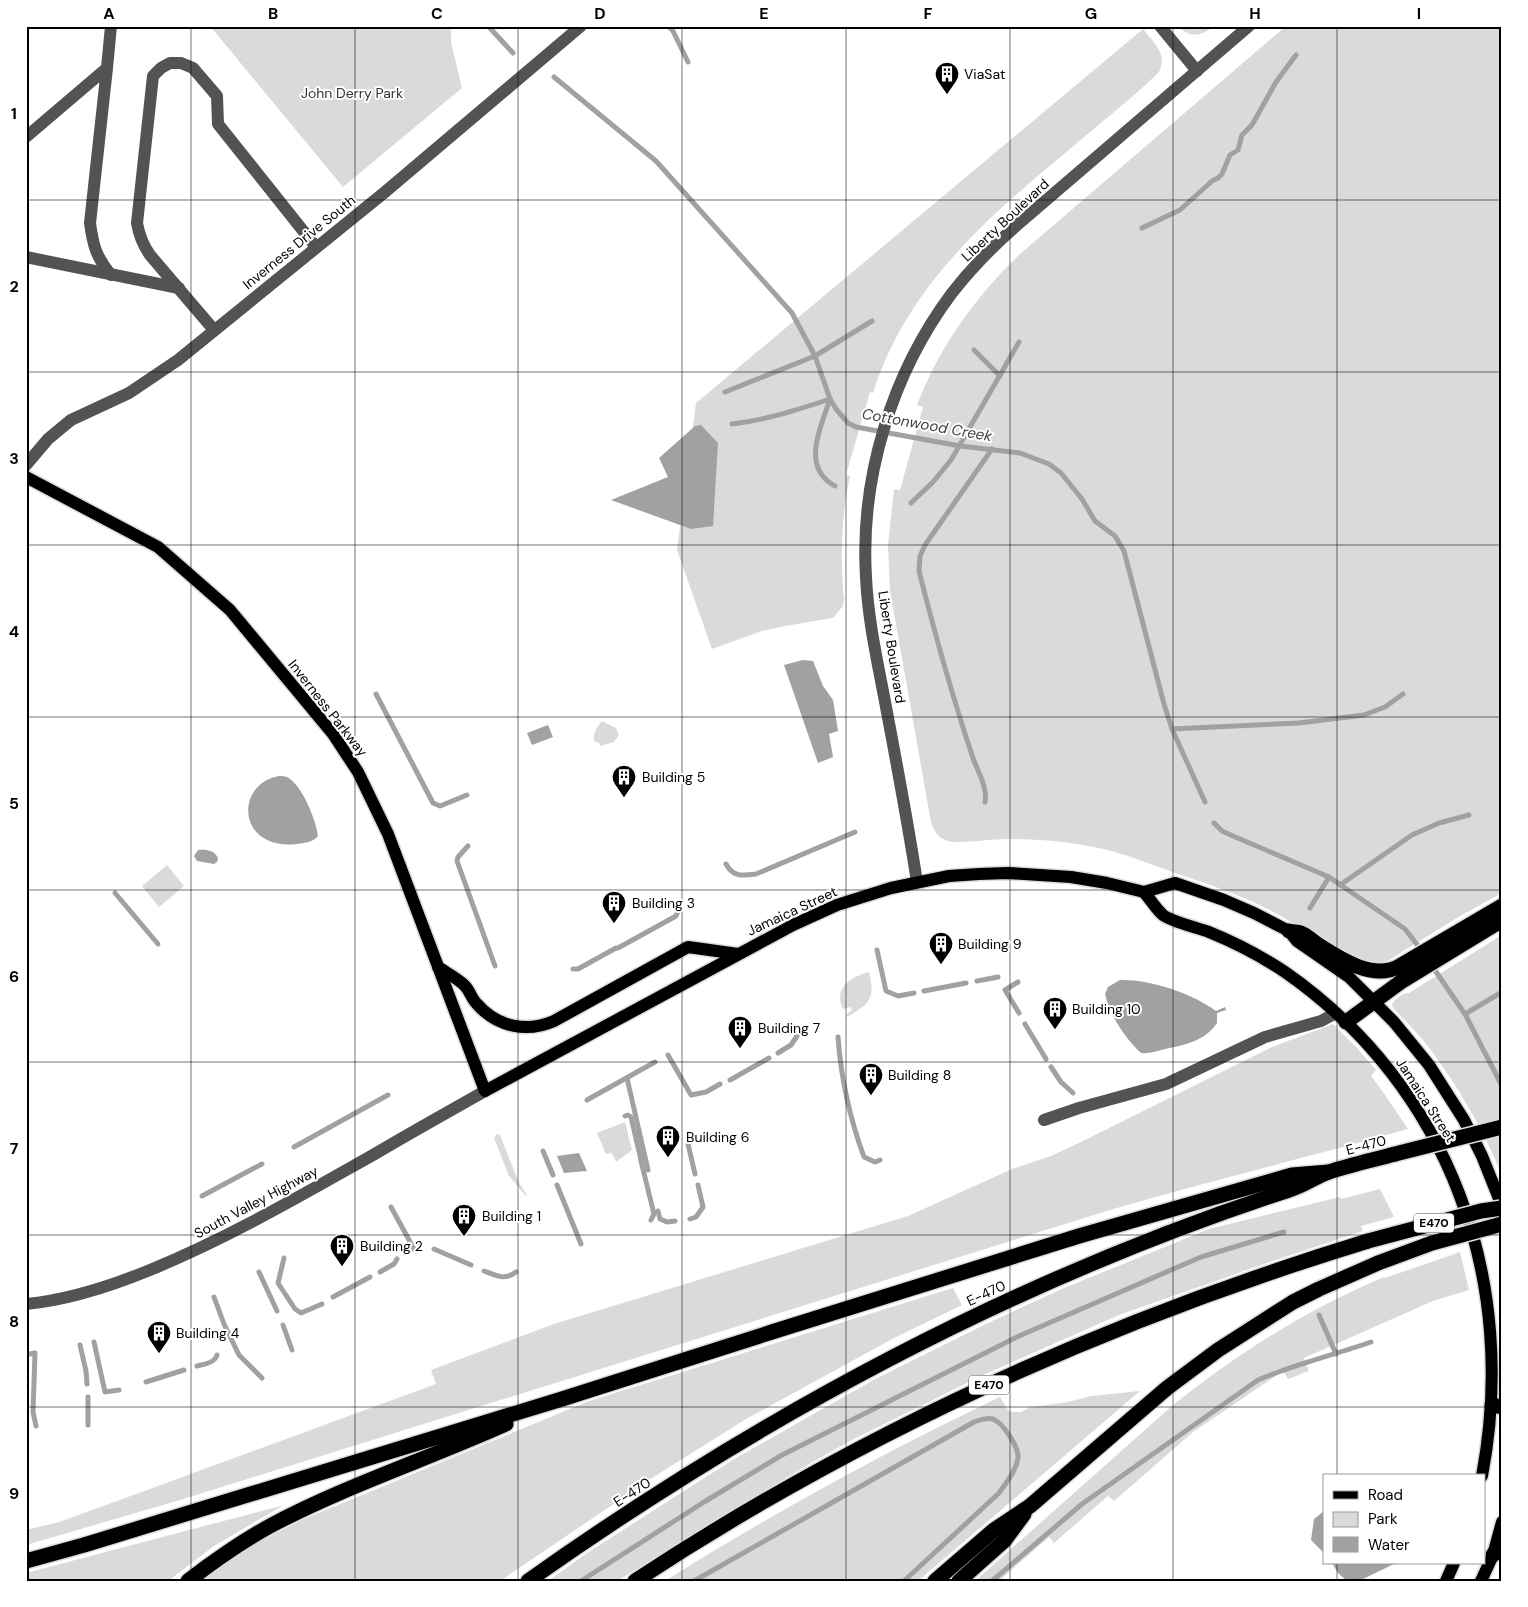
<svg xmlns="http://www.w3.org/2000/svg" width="1528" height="1607" viewBox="0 0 1528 1607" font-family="'DM Sans',sans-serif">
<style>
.green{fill:#dadada}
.water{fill:#a1a1a1}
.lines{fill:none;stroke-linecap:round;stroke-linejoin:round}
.stream{stroke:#a1a1a1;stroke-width:5}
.major-casing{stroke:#dbdbdb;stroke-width:15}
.highway-casing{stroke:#dbdbdb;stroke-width:18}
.minor{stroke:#535353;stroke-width:12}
.major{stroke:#000;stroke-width:12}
.highway{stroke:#000;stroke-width:15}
.highway-bridge-casing{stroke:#dbdbdb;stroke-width:18;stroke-linecap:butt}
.highway-bridge{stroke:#000;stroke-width:15}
.grid{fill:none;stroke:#000;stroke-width:1;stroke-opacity:0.55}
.labels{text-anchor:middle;stroke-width:4;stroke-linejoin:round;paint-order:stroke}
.shield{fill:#fff;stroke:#4c4c4c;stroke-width:1}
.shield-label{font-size:12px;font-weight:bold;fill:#000}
.poi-label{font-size:14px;fill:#000;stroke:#fff;text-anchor:start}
.park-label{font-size:14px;fill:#313131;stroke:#fff}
.street-label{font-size:14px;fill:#000;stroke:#fff}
.water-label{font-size:15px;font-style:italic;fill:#424242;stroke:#fff}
.neatline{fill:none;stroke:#000;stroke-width:2}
.grid-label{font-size:16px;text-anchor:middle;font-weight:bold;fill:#000}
</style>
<rect width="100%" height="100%" fill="#fff"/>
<g class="green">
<path d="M 210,26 L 451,26 L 451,42 L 462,88 L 343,187 Z"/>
<path d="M 1178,26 L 1214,26 C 1202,36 1190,39 1178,26 Z"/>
<path d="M 1286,26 L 1502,26 L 1502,893 L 1460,916 L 1389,960 C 1361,971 1317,937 1293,923 C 1257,901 1217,887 1178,874 C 1161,868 1145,862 1128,856 C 1087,843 1047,839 1005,839 C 991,839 959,844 948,841 C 938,838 934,831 931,822 L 890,591 L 888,546 L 894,489 L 900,490 L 923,407 L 917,405 C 939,347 976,296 1020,254 Z"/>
<path d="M 1143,29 C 1154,43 1168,54 1159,72 C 1141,90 1121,106 1102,122 C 1009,201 912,271 873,393 L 870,392 L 846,475 L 850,476 C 841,517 840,558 844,600 L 843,606 L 833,618 L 785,626 L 762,631 L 712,649 L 677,550 L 696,403 Z"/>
<path d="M 602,721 L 616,728 L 619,735 L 614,742 L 600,746 L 599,743 L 594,741 C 593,733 597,727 602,721 Z"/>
<path d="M 167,865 L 184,886 L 159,907 L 142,886 Z"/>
<path d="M 1502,935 L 1502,1176 C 1484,1130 1459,1088 1430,1049 C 1420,1035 1406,1022 1394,1009 L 1392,1005 C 1395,998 1402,993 1409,993 Z"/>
<path d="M 869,972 C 875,999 871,1003 847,1017 L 846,1015 L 852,1010 L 850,1007 L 843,1009 C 833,987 851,977 869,972 Z"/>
<path d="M 1333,1024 L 1357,1048 L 1376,1070 L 1371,1076 L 1383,1092 L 1408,1129 C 1309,1157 1209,1181 1110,1210 L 180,1500 L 26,1545 L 26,1530 L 59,1522 L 98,1508 L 436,1384 L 431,1370 L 554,1324 L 908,1216 L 1012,1169 L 1051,1156 L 1079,1143 L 1272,1047 Z"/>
<path d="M 625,1122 L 632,1150 L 616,1162 L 612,1153 L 606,1154 L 597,1133 Z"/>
<path d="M 497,1134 L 500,1135 L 519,1183 L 527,1195 L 526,1196 L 509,1176 L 494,1138 Z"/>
<path d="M 1380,1189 L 1394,1217 L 1361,1226 L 1363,1231 L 1261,1265 L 1119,1315 L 981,1376 L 850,1441 L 804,1467 L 617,1581 L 548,1581 L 590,1551 L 734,1459 L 877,1378 L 988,1323 L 1064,1288 L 1209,1229 L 1340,1197 L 1341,1199 Z"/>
<path d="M 1460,1252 L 1469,1290 L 1433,1301 L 1304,1358 L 1309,1371 L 1288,1379 L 1283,1371 L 1193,1432 L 1114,1501 L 1108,1496 L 1054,1543 L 1049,1537 L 999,1581 L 975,1581 L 1172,1406 C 1237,1353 1307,1310 1384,1277 L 1385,1278 Z"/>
<path d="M 953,1288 L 962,1305 L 894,1338 L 746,1419 L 652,1478 L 500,1581 L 200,1581 L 256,1543 L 304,1519 L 589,1401 Z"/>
<path d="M 1140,1391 L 918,1581 L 665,1581 C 773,1513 885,1452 1000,1397 L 1008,1410 L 1012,1412 L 1021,1412 L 1031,1407 L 1068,1402 L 1091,1396 Z"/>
<path d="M 284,1505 L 214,1546 L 168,1581 L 26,1581 L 26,1573 Z"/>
</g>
<g class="water">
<path d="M 701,425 L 718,443 L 713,526 L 691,529 L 611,500 L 668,477 L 659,458 L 695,426 Z"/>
<path d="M 803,660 L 813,661 L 823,686 L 833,700 L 838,731 L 829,734 L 833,757 L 818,763 L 784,665 Z"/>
<path d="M 548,725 L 553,737 L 532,745 L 527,733 Z"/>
<path d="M 279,776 C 283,776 287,776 290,779 C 303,788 316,820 318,836 C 313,842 305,843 297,844 C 237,851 234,784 279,776 Z"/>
<path d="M 198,850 C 206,849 214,850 218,858 L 217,862 L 214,864 L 197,861 L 194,856 Z"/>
<path d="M 1120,980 C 1149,979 1192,993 1216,1011 L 1225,1007 L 1226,1010 L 1217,1013 L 1217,1023 C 1205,1041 1185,1045 1165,1049 C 1157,1051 1149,1054 1141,1053 C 1125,1038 1110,1016 1105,994 L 1108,987 Z"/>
<path d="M 579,1153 L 587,1171 L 564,1173 L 557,1156 Z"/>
<path d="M 1324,1511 L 1324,1553 L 1311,1540 L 1314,1519 Z"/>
<path d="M 1332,1563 L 1396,1563 L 1359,1581 L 1347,1581 L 1338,1573 Z"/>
</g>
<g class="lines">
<g class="stream">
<path d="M 488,26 L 513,53"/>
<path d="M 668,26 L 673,31 L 688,62"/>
<path d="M 554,77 L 656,161 L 792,313 L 815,356 L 830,399 L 836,409 L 848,423 L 856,427 L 960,446 L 1020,453 L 1049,464 L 1061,473 L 1082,499 L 1095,521 L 1115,536 L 1124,551 L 1164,704 L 1172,729 L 1205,802"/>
<path d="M 1142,228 L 1180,210 L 1212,181 L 1218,178 L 1222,174 L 1230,155 L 1238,150 L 1242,135 L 1252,125 L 1276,82 L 1296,55"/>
<path d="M 974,350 L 1000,376"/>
<path d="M 725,392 L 815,356 L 872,321"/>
<path d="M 830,399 C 821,427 800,467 835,486"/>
<path d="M 732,424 C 766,420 797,410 830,399"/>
<path d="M 911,503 L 933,482 L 951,460 L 1019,342"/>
<path d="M 376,694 L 433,803 L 440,806 L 467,795"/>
<path d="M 1172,729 L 1299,723 L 1364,715 L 1385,707 L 1403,694"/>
<path d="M 985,802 C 988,788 977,770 973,758 C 952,696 935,634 919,571 L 920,556 L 925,545 L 992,449"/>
<path d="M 1214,823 L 1222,831 L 1233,836 L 1329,877 L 1405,929 L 1422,951"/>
<path d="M 468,846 L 458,857 L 457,861 L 495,966"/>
<path d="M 726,864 C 733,877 742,876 756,874 L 855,832"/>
<path d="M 1340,885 L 1412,835 L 1439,823 L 1469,815"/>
<path d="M 115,893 L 158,944"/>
<path d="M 1310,908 L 1329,877"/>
<path d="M 618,948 L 676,916 L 680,906"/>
<path d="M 877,950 L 886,991 L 898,996 L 914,993"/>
<path d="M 1432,966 L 1465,1014 L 1502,1086"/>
<path d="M 573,969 L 578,969 L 616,948"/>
<path d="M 977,981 L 998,977"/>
<path d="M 1018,982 L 1005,990 L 1019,1013"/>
<path d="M 924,991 L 966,983"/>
<path d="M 1465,1014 L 1502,992"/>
<path d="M 1025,1024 L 1046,1059"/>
<path d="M 838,1037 C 841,1078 850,1119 864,1157 L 875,1162 L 880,1160"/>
<path d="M 778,1053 L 791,1045 L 797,1036"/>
<path d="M 668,1055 L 691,1095 L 706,1092 L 720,1084"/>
<path d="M 1051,1067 L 1061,1082 L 1073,1093"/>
<path d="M 627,1078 L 648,1170"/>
<path d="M 730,1080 L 769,1058"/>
<path d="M 587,1100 L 655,1062"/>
<path d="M 625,1116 L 628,1115 L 631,1117 L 641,1160"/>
<path d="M 688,1144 L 695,1174"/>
<path d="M 294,1147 L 388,1095"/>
<path d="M 543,1151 L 553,1175"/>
<path d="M 641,1161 L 654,1214 L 651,1220"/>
<path d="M 557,1185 L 581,1244"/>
<path d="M 202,1196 L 262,1164"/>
<path d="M 391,1207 L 414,1249"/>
<path d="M 658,1211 L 660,1219 L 667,1222 L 675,1221"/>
<path d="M 690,1219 L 696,1217 L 703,1207 L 698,1185"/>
<path d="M 434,1249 L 471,1265"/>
<path d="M 284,1258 L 278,1283 L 295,1309 L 301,1313 L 322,1304"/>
<path d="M 484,1271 C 495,1275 505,1281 516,1272"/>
<path d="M 259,1272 L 277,1311"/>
<path d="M 380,1272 L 394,1264 L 397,1259"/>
<path d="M 214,1297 L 224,1324 L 239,1355 L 262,1378"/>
<path d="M 333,1297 L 370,1277"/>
<path d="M 1319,1315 L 1336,1354"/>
<path d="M 283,1325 L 292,1350"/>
<path d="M 94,1342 L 105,1392 L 119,1390"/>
<path d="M 80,1345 L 86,1371 L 87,1384"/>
<path d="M 30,1354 L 35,1353 L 33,1412 L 36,1426"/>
<path d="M 197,1366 C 204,1364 215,1363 217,1355"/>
<path d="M 146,1382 L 184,1370"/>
<path d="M 88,1425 L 88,1397"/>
<path d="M 581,1581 L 704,1502 L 782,1455 L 1019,1336 L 1201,1257 L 1284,1232"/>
<path d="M 694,1581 L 974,1422 C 980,1420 986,1417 993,1419 C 1003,1423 1019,1447 1018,1458 C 1016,1471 1006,1483 999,1493 L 904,1581"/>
<path d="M 992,1581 L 1082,1504 L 1258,1380 C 1295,1364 1334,1355 1371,1342"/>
</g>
<defs>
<g id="major">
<path d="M 26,477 L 158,547 L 230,610 L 333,734 L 358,772 L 388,834 L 485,1091 L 793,925 L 837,905 L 891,888 L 949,876 L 979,874 L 1008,873 L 1071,877 L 1107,883 L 1144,892 L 1175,883 L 1224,900 L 1254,913 L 1289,931 L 1297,941 L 1349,977 L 1394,1022 L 1429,1065 L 1464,1120 L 1482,1156 L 1502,1206"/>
<path d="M 1144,892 C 1150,899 1156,909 1163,915 C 1170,921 1198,928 1209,932 C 1236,943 1261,956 1285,972 C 1450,1087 1519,1281 1482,1476"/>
<path d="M 438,967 C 445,972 461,980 466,987 C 470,992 472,999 477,1004 C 497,1027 527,1033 554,1021 L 688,947 L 738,954"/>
<path d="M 1446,1581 L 1454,1563"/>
<path d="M 1481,1581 L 1493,1555 L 1502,1522"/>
</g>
<g id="highway">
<path d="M 1289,931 C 1293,932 1297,932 1301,933 C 1307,935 1312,941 1317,944 C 1339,958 1371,980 1398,967 L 1502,906"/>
<path d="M 1346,1022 L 1402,981 L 1502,920"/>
<path d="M 1492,1405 L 1502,1407"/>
<path d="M 1493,1555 L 1502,1543"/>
<path d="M 26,1561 L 84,1545 L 562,1399 L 775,1331 L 1079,1236 L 1292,1175 L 1329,1172"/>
<path d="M 188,1581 C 214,1561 241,1542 270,1526 C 345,1486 428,1459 506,1424"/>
<path d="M 528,1581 C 761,1416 1016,1279 1289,1190 C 1303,1186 1315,1177 1329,1172 C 1350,1165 1373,1160 1395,1154"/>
<path d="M 635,1581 C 861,1432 1110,1320 1368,1241"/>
<path d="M 935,1581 L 994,1530 L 1030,1506 L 1167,1388 L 1218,1350 L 1293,1302 L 1319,1289 L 1378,1263"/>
<path d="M 959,1581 L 1004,1541 L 1024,1514"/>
</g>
</defs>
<use href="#major" class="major-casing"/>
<use href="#highway" class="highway-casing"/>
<g class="minor">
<path d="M 1160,26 L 1197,71"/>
<path d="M 107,68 L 111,26"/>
<path d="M 26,137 L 107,68 L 90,223 C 93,245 96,257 111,275"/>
<path d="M 26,257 L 179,288"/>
<path d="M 214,330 L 150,255 C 143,245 139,235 137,223 L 153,76 L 161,68 L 170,63 L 181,63 L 193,68 L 217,96 L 218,124 L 316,247"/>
<path d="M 26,465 L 48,439 L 71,420 L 129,393 L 178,360 L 385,192 L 581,26"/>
<path d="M 917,882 C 908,824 897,765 886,707 C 878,664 868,621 866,577 C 860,477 892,373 952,293 C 973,266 997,242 1023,220 L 1249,26"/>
<path d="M 1044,1120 L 1079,1108 L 1166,1084 L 1265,1037 L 1321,1021 L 1336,1013"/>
<path d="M 26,1304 C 69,1300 111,1286 150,1270 C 228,1238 300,1196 373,1155 C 410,1133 448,1112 485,1091"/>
</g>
<use href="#major" class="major"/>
<use href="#highway" class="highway"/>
<defs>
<g id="highway-bridge">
<path d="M 1395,1154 L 1502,1127"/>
<path d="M 1368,1241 L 1481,1211 L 1502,1208"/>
<path d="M 1378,1263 L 1432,1243 L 1502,1224"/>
</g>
</defs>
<use href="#highway-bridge" class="highway-bridge-casing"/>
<use href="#highway-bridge" class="highway-bridge"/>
</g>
<path class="grid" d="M 191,26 L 191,1581M 355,26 L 355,1581M 518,26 L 518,1581M 682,26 L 682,1581M 846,26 L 846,1581M 1010,26 L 1010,1581M 1173,26 L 1173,1581M 1337,26 L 1337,1476M 26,200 L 1502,200M 26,372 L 1502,372M 26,545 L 1502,545M 26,717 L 1502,717M 26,890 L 1502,890M 26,1062 L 1502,1062M 26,1235 L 1502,1235M 26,1407 L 1502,1407M 1337,1563 L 1337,1581"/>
<defs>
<symbol id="building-pin" viewBox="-11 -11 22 30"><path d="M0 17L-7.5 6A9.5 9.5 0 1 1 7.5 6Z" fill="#000" stroke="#fff"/><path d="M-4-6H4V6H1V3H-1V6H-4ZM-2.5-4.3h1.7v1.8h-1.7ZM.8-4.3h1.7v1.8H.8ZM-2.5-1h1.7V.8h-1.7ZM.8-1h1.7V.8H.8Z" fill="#fff"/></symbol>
</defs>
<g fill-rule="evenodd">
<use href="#building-pin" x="933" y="60" width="28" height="38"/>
<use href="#building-pin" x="610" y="763" width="28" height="38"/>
<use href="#building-pin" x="600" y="889" width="28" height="38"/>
<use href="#building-pin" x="927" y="930" width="28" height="38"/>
<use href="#building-pin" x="1041" y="995" width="28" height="38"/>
<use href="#building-pin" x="726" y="1014" width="28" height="38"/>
<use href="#building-pin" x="857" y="1061" width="28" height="38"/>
<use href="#building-pin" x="654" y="1123" width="28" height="38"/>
<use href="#building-pin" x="450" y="1202" width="28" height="38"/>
<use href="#building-pin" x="328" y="1232" width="28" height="38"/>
<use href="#building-pin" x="145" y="1319" width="28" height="38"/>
</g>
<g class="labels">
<g class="shield">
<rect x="1414" y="1213.5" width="40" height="19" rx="4"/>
<rect x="969" y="1375.5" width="40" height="19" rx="4"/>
</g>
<g class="shield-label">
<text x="1434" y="1227">E470</text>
<text x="989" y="1389">E470</text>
</g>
<g class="poi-label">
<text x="964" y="79">ViaSat</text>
<text x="642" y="782">Building 5</text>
<text x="632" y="908">Building 3</text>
<text x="958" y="949">Building 9</text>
<text x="1072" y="1014">Building 10</text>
<text x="758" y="1033">Building 7</text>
<text x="888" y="1080">Building 8</text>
<text x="686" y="1142">Building 6</text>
<text x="482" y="1221">Building 1</text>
<text x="360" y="1251">Building 2</text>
<text x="176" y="1338">Building 4</text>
</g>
<g class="park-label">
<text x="352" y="98">John Derry Park</text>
</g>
<g class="street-label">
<text transform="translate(1005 220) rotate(-43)" y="5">Liberty Boulevard</text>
<text transform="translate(299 242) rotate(-39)" y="5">Inverness Drive South</text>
<text transform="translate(892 647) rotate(81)" y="5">Liberty Boulevard</text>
<text transform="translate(328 708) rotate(52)" y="5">Inverness Parkway</text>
<text transform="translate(792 911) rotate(-25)" y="5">Jamaica Street</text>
<text transform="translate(1426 1100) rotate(57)" y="5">Jamaica Street</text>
<text transform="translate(1366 1145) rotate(-15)" y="5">E-470</text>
<text transform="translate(256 1202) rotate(-28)" y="5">South Valley Highway</text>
<text transform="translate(986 1293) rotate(-25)" y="5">E-470</text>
<text transform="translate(632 1492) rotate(-33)" y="5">E-470</text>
</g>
<g class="water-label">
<text transform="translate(927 425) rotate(10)" y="5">Cottonwood Creek</text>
</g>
</g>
<rect width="1528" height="1607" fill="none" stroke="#ffffff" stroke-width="55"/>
<rect x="1323" y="1474" width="162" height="90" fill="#ffffff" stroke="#999999"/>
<rect x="1333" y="1491" width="25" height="8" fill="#000000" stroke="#999999"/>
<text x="1368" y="1500" font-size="15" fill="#000000">Road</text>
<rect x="1333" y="1512" width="25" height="15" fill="#dadada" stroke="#999999"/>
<text x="1368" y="1524" font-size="15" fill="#000000">Park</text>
<rect x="1333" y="1537" width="25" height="15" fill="#a1a1a1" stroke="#999999"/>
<text x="1368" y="1550" font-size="15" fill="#000000">Water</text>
<rect x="28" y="28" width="1472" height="1552" class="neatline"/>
<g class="grid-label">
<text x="109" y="19">A</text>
<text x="273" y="19">B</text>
<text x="437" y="19">C</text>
<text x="600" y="19">D</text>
<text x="764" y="19">E</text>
<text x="928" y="19">F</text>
<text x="1091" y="19">G</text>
<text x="1255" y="19">H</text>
<text x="1419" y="19">I</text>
<text x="14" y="119">1</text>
<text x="14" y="292">2</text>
<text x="14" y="464">3</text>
<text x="14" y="637">4</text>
<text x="14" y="809">5</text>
<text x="14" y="982">6</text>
<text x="14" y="1154">7</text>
<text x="14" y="1327">8</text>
<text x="14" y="1499">9</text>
</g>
</svg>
